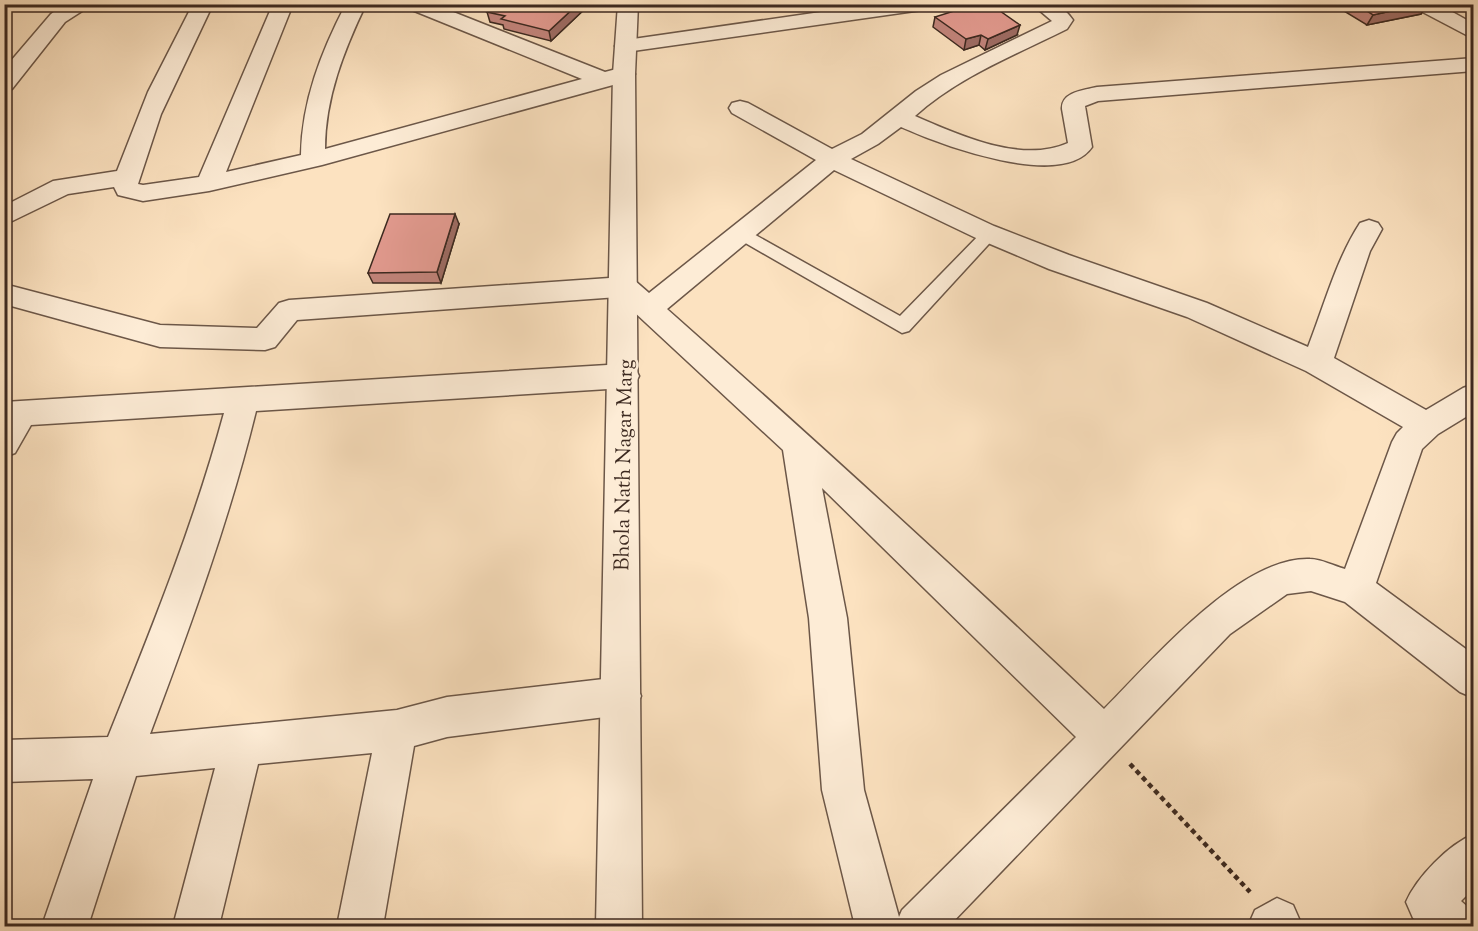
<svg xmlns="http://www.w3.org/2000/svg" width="1478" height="931" viewBox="0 0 1478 931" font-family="'Sorts Mill Goudy',serif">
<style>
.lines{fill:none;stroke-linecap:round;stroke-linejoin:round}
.service-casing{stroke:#6c5748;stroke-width:3}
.minor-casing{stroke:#6c5748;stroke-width:3}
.tertiary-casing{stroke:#6c5748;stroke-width:3}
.path{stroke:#3c2920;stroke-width:4.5;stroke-dasharray:5 4;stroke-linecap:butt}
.service{fill:#fdecd6;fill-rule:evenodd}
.minor{fill:#fdecd6;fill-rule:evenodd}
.tertiary{fill:#fdecd6;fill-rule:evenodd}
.wall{fill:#c2847b;stroke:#3c2920;stroke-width:1.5}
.shaded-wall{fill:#9e6c64;stroke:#3c2920;stroke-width:1.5}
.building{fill:#e29a8f;stroke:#3c2920;stroke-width:1.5}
.labels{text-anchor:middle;stroke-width:5;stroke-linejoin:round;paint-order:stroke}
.street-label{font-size:21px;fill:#3c2920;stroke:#fdecd6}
</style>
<rect width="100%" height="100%" fill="#fce2c0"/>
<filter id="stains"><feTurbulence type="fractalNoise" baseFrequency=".00333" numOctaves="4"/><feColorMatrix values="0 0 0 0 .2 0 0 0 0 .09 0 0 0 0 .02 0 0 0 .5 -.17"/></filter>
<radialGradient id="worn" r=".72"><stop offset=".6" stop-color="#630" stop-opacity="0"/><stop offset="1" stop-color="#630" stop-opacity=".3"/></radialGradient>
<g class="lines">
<defs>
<path id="service" d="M 741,227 L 900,316 L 984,230 L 996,230 L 998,234 L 909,331 L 902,333 L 735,237 L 733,233 L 735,229 Z"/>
<g id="minor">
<path d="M 65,4 L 93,4 L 65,22 L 12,89 L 4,91 L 4,69 L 51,14 Z"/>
<path d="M 193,4 L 213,4 L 161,114 L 138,184 L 143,185 L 199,177 L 273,4 L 293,4 L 226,172 L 301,155 C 302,101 321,52 346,4 L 366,4 C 344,50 325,98 325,149 L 582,79 L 407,8 L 404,4 L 433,4 L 605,72 L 624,67 L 632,69 L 635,74 L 632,79 L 613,85 L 322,165 L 209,191 L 143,201 L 118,195 L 114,187 L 68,194 L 4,225 L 4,206 L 53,181 L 117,171 L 148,92 Z"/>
<path d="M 876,4 L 932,4 L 929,8 L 922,10 L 626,52 L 619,50 L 615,46 L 619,42 L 626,40 Z"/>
<path d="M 1032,4 C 1051,4 1062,4 1073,20 L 1067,29 C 1015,55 958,77 915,116 C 959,135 1021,164 1068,143 L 1062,109 C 1061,92 1084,90 1097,87 L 1474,58 L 1474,71 L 1098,101 L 1085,106 L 1092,147 C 1062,191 939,144 901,127 L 878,144 L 851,159 L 994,226 L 1069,255 L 1207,303 L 1308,347 C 1324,306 1336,260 1360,223 L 1369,220 L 1378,223 L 1382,229 L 1370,251 L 1334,358 L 1426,410 L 1463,388 L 1474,384 L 1474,412 L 1438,434 L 1422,449 L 1376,583 L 1474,655 L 1474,698 L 1460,692 L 1345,602 L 1311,591 L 1287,594 L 1230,634 L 949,926 L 855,926 L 822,790 L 809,618 L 783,450 L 618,297 L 297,320 L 275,347 L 265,350 L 160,347 L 4,304 L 4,284 L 160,325 L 257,328 L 279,303 L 289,300 L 624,277 L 634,280 L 649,293 L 816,160 L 732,113 L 729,108 L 732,103 L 740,101 L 748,103 L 832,149 L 862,134 L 916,91 L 941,75 L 1052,21 ZM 834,170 L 976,238 L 1049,269 L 1187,317 L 1306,371 L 1403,427 L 1397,433 L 1392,442 L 1345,569 C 1334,566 1321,559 1310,559 C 1240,556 1151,662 1104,709 C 961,573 815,440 667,309 ZM 822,488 L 1076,737 L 902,910 L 899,917 L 864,790 L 847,618 Z"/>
<path d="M 1412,4 L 1438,4 L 1474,24 L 1474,39 L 1415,8 Z"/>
<path d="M 624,364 L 635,368 L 639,376 L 635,384 L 624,388 L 256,411 C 229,521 190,627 150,734 L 397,710 L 447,697 L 621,677 L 635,682 L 641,696 L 635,710 L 621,715 L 447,737 L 414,746 L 383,926 L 337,926 L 372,753 L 258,764 L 219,926 L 173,926 L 215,768 L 136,776 L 88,926 L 42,926 L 93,779 L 4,782 L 4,740 L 108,737 C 151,630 194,524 224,413 L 31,425 L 15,453 L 4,457 L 4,402 Z"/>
<path d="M 1474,834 L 1474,888 L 1461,901 L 1471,910 L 1474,926 L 1422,926 L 1413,918 L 1406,902 C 1417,877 1448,845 1474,834 Z"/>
<path d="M 1277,898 L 1293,905 L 1300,921 L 1298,926 L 1248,926 L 1255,910 Z"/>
</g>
<path id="tertiary" d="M 618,4 L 638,4 L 635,74 L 642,926 L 596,926 L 613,74 Z"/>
</defs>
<use href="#service" class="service-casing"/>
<use href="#minor" class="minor-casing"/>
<use href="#tertiary" class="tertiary-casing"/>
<path class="path" d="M 1130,764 L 1250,892"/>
<use href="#service" class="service"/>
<use href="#minor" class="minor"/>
<use href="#tertiary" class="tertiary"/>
</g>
<g class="wall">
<path d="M 590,4 L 551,41 L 504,29 L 503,25 L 490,22 L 487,12 Z"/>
<path d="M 1427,4 L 1421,14 L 1367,25 L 1334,5 Z"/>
<path d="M 935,17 L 1017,35 L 985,50 L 979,45 L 964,50 L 933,27 Z"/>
<path d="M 459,224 L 441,283 L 373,283 L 368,273 Z"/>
</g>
<g class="shaded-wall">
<path d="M 578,4 L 590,4 L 551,41 L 549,31 Z"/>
<path d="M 1423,4 L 1427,4 L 1421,14 L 1367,25 L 1373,15 Z"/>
<path d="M 1020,25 L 1017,35 L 985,50 L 988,39 Z"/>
<path d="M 981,35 L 979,45 L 964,50 L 966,39 Z"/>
<path d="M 455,214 L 459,224 L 441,283 L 437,272 Z"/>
</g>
<g class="building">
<path d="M 497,4 L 578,4 L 549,31 L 501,19 L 505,16 L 487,12 Z"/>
<path d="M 976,4 L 990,4 L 1020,25 L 988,39 L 981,35 L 966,39 L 935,17 Z"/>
<path d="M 1356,4 L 1423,4 L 1373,15 Z"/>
<path d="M 390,214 L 455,214 L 437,272 L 368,273 Z"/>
</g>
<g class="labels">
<g class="street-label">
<text transform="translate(623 465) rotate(-89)" y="7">Bhola Nath Nagar Marg</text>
</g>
</g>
<rect width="1478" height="931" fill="none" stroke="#fce2c0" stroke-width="24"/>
<rect x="6" y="6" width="1466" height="919" fill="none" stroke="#3c2920" stroke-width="3"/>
<rect x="12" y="12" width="1454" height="907" fill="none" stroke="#3c2920" stroke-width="1.5"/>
<rect width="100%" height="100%" filter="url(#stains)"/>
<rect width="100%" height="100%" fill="url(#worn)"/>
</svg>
